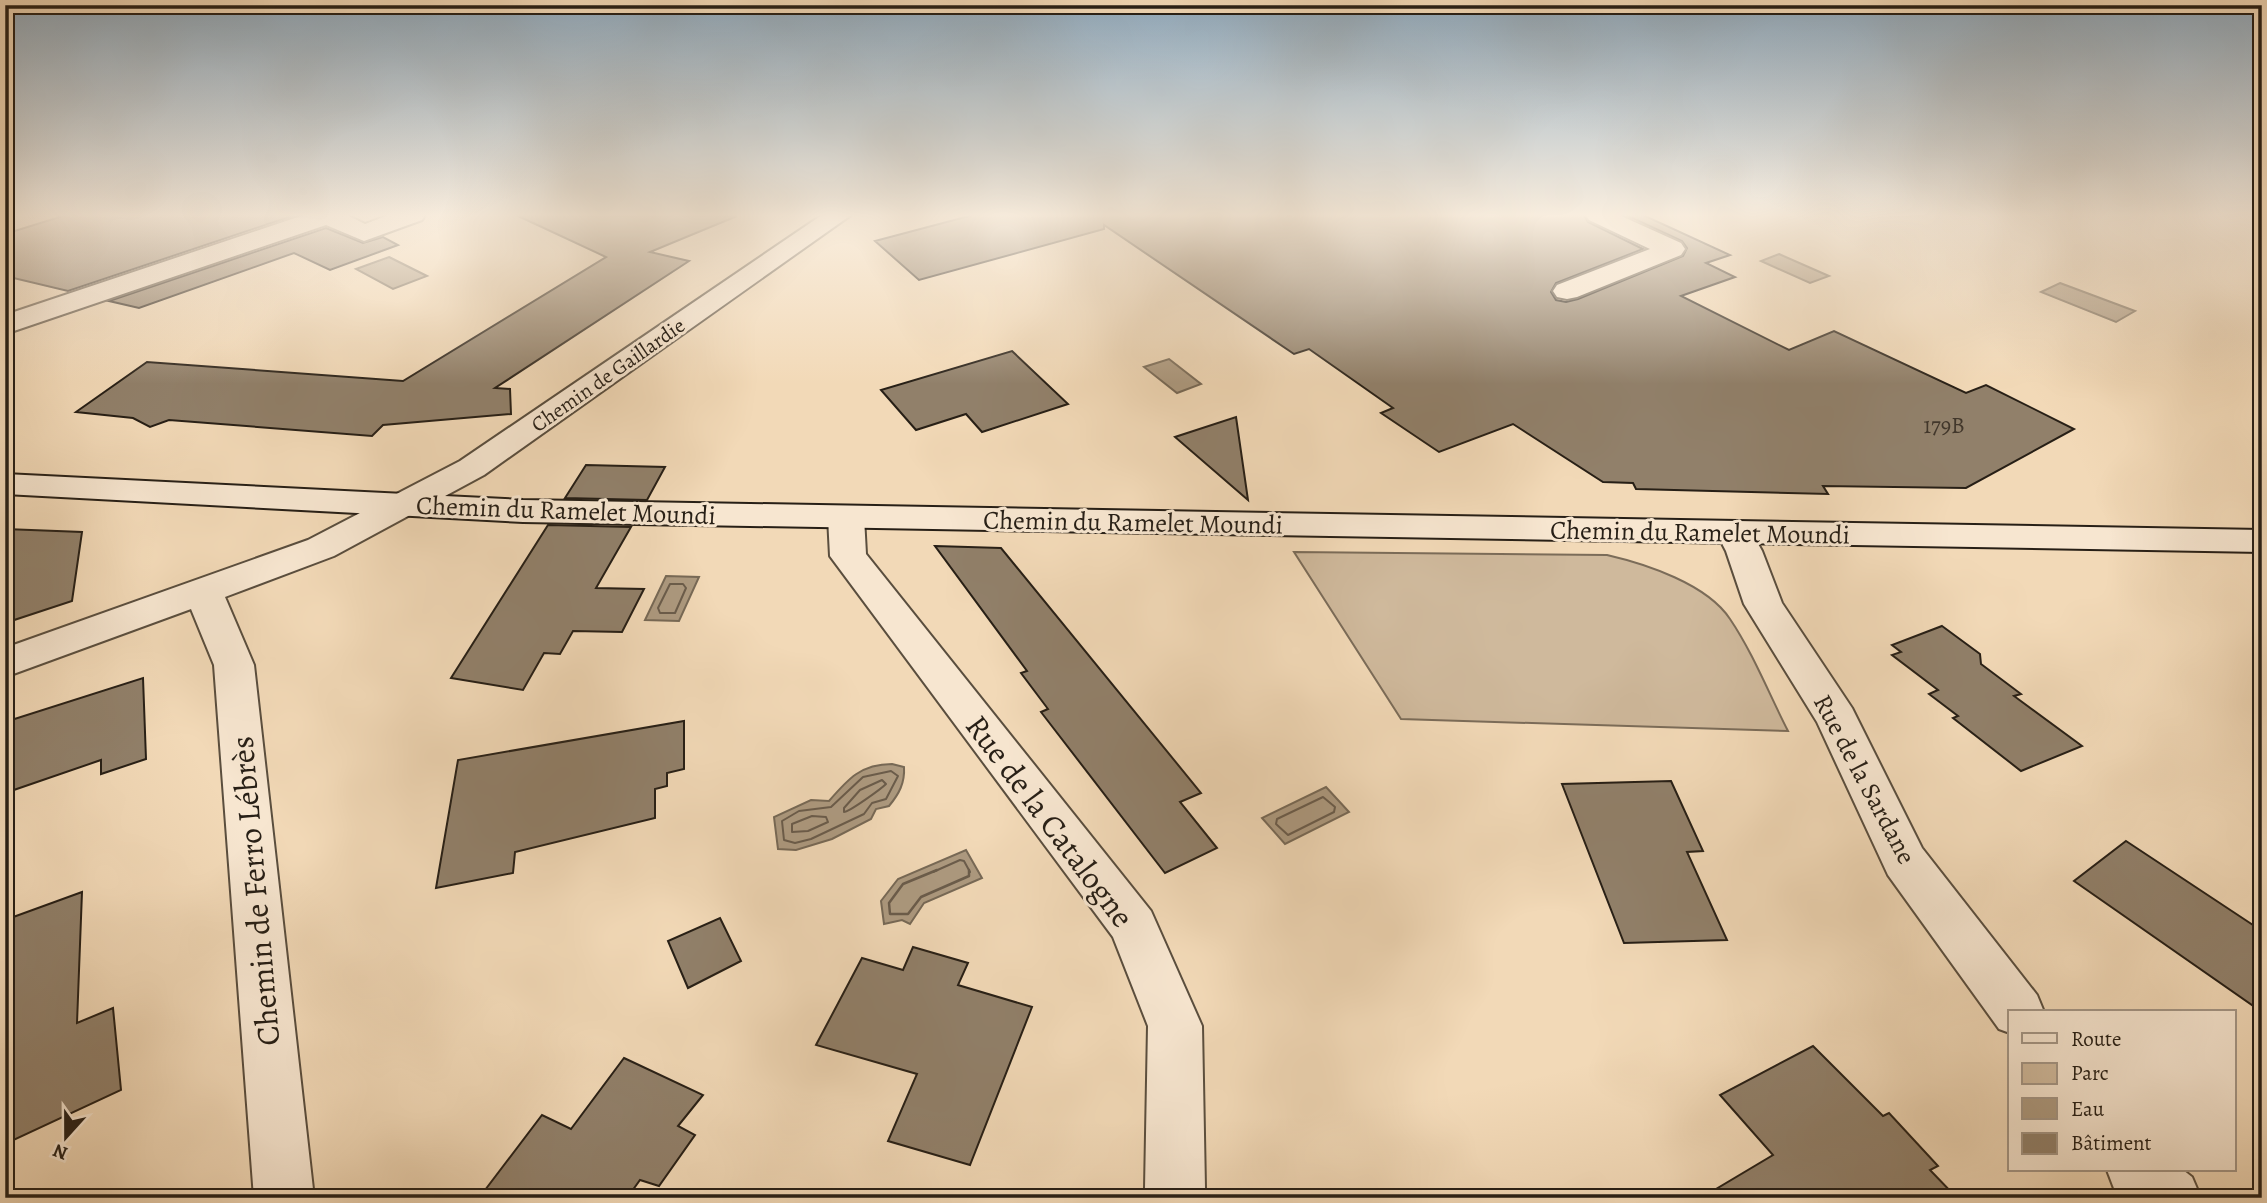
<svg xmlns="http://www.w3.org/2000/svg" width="2267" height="1203" viewBox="0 0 2267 1203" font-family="Alegreya,serif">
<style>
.green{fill:#cfb99c;stroke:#7b6c59;stroke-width:2}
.water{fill:#ad9a80;stroke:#776956;stroke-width:2}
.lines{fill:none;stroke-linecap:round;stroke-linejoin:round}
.shore-far1{stroke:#6a5c4b;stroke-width:2}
.shore{stroke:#6a5c4b;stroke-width:2.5}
.building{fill:#91806a;stroke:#271f16;stroke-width:2}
.street-casing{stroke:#5a4e3e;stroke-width:4}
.secondary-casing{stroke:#271f16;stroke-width:4}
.street{fill:#f7e6d0;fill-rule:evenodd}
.secondary{fill:#f7e6d0;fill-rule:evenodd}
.labels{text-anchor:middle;stroke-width:6;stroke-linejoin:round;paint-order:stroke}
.far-street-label{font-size:21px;fill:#271f16;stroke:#f7e6d0}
.number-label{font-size:23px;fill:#42372b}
.street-label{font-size:26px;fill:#271f16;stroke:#f7e6d0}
.near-street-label{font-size:32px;fill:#271f16;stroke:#f7e6d0}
</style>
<rect width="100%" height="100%" fill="#f2d9b7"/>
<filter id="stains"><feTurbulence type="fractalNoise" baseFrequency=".00286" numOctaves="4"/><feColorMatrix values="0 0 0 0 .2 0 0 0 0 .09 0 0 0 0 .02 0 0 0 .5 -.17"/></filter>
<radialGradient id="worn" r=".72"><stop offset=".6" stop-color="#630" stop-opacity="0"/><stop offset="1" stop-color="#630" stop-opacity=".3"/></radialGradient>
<path class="green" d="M 1294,552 L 1607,555 C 1646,564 1707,584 1730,619 C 1753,653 1769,694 1788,731 L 1401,719 Z"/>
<g class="water">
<path d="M 1779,254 L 1829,276 L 1810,283 L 1761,261 Z"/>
<path d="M 389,257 L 427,276 L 393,289 L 356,269 Z"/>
<path d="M 2060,283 L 2135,311 L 2116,322 L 2041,292 Z"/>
<path d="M 1169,359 L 1201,384 L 1177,393 L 1144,367 Z"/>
<path d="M 666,576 L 699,577 L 679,621 L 645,620 Z"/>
<path d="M 892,764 L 904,767 C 905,783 899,794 889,806 L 876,809 L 871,819 L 832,839 L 796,850 L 778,849 L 774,817 L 811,800 L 829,801 C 848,779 861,764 892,764 Z"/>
<path d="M 1326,787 L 1349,812 L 1285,844 L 1262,818 Z"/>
<path d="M 966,850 L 982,878 L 924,903 L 910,924 L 902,920 L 884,924 L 881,901 L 898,879 Z"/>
</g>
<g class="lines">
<g class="shore-far1">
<path d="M 670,584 L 683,584 L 686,588 L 675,613 L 660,613 L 658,608 Z"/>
<path d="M 891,771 L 898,776 L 886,799 L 872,803 L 864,814 L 811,839 L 795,843 L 784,840 L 782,821 L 799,811 L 831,807 L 863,777 Z"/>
<path d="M 882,780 L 886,784 C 881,789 849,812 844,812 L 844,808 L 860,790 Z"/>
<path d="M 1323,797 L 1335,807 L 1334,812 L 1288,835 L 1276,824 L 1277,819 Z"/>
<path d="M 812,816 L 826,817 L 828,822 L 808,831 L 792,832 L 792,824 Z"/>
<path d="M 933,872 L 960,860 L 964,861 L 970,872"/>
</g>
<path class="shore" d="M 937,870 L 903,884 L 889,903 L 890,914 L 908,914 L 921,897 L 969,876 L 969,870"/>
</g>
<g class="building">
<path d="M 66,215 L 295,215 L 68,291 L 5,276 L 5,234 Z"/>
<path d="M 516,215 L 737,216 L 650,252 L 689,261 L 495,388 L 510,389 L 511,414 L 383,425 L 372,436 L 169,420 L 150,427 L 133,418 L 76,412 L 147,362 L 403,381 L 606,257 Z"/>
<path d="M 973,215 L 1584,215 L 1588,222 L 1643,249 L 1556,283 L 1551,292 L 1556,300 L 1566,302 L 1578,299 L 1683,256 L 1687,248 L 1682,241 L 1626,215 L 1643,215 L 1730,255 L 1706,263 L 1735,277 L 1681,296 L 1789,350 L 1834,331 L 1966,393 L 1986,385 L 2074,429 L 1966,488 L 1823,486 L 1828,494 L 1636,489 L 1633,483 L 1603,482 L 1513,424 L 1439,452 L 1381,413 L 1393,408 L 1309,349 L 1294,354 L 1104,225 L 1104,229 L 919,280 L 875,241 Z"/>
<path d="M 326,228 L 363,243 L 383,237 L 398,245 L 330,270 L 294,253 L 139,308 L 109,301 Z"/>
<path d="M 1012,351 L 1068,404 L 982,432 L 966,414 L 916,430 L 881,390 Z"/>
<path d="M 1236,417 L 1248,500 L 1175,437 Z"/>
<path d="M 586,465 L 665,467 L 647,500 L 565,498 Z"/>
<path d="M 548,525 L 631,527 L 596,588 L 644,589 L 622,632 L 573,631 L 560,654 L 544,653 L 523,690 L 451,678 Z"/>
<path d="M 5,529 L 82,532 L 72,601 L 5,623 Z"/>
<path d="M 935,546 L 1001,548 L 1201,793 L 1180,802 L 1217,848 L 1165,873 L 1041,712 L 1048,709 L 1021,673 L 1027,671 Z"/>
<path d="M 1942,626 L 1980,654 L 1981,664 L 2021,694 L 2014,696 L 2082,746 L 2021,771 L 1953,718 L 1958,716 L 1929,694 L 1938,690 L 1892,655 L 1901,652 L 1892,645 Z"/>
<path d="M 143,678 L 146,759 L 101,774 L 101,760 L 5,793 L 5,722 Z"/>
<path d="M 684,721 L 684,769 L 667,773 L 667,786 L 655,789 L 655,818 L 515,852 L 513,873 L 436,888 L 458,760 Z"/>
<path d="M 1671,781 L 1703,851 L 1687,852 L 1727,940 L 1624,943 L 1562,784 Z"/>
<path d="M 2126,841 L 2262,931 L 2262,1012 L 2074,881 Z"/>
<path d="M 82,892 L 77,1023 L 113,1008 L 121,1090 L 5,1144 L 5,920 Z"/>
<path d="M 720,918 L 741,961 L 688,988 L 668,941 Z"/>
<path d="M 913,947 L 968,963 L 958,985 L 1032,1007 L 970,1165 L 888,1141 L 917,1074 L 816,1045 L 862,958 L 903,970 Z"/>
<path d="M 1813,1046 L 1883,1116 L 1889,1113 L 1938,1166 L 1930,1170 L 1957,1198 L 1701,1198 L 1773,1155 L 1720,1095 Z"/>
<path d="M 624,1058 L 703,1095 L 678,1126 L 695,1135 L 659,1186 L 640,1180 L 627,1198 L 479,1198 L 542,1115 L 571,1129 Z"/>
</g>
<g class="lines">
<defs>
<g id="street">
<path d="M 304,215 L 347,215 L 365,224 L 389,215 L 425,215 L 422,220 L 364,241 L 326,225 L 5,334 L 5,315 Z"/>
<path d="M 822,215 L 851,215 L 484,475 L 334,556 L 225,597 L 254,665 L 314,1198 L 254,1198 L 214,665 L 191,609 L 5,677 L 5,648 L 308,540 L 460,461 Z"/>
<path d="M 1586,215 L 1619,215 L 1681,243 L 1685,249 L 1681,255 L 1577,297 L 1567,299 L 1557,297 L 1553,291 L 1557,285 L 1650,249 L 1589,220 Z"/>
<path d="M 846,506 L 859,509 L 864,517 L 866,554 L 1151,911 L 1202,1026 L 1205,1188 L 1202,1198 L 1142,1198 L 1145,1188 L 1148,1026 L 1113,937 L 830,556 L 828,517 L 833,509 Z"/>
<path d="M 1734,521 L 1747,524 L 1762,551 L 1782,603 L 1852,708 L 1922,848 L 2037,995 L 2044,1012 L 2010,1012 L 2010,1033 L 1999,1029 L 1888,875 L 1817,722 L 1744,604 L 1726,551 L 1716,532 L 1721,524 Z"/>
<path d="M 2107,1170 L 2183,1170 L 2192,1177 L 2201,1198 L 2124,1198 L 2115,1191 Z"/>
</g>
<path id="secondary" d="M 5,474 L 523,500 L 2262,530 L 2262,552 L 523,522 L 5,494 Z"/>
</defs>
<use href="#street" class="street-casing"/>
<use href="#secondary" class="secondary-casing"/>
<use href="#street" class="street"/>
<use href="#secondary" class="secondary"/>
</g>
<linearGradient id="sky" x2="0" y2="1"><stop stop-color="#90aabe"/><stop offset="0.56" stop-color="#f9eedf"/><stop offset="1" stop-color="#f9eedf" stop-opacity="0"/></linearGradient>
<rect width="2267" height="384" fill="url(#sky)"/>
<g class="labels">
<g class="far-street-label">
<text transform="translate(608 375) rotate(-35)" y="7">Chemin de Gaillardie</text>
</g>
<g class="number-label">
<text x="1944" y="433">179B</text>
</g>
<g class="street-label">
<text transform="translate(566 510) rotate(2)" y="9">Chemin du Ramelet Moundi</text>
<text transform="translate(1133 522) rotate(1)" y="9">Chemin du Ramelet Moundi</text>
<text transform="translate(1700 532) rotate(1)" y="9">Chemin du Ramelet Moundi</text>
<text transform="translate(1865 779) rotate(62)" y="9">Rue de la Sardane</text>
</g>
<g class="near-street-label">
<text transform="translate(1050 821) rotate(53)" y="11">Rue de la Catalogne</text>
<text transform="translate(255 891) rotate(-95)" y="11">Chemin de Ferro Lébrès</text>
</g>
</g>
<rect width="2267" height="1203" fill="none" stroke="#f2d9b7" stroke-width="28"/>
<rect x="7" y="7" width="2253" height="1189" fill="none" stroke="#271f16" stroke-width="3.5"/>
<rect x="14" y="14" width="2239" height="1175" fill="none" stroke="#271f16" stroke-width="2"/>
<rect x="2008" y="1010" width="228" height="161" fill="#f7e6d0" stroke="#a49686" stroke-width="2"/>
<rect x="2022" y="1033" width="35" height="10" fill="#f7e6d0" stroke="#a49686" stroke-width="2"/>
<text x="2071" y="1046" font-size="21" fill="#271f16">Route</text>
<rect x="2022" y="1063" width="35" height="21" fill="#cfb99c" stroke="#a49686" stroke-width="2"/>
<text x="2071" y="1080" font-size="21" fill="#271f16">Parc</text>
<rect x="2022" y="1098" width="35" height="21" fill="#ad9a80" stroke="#a49686" stroke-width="2"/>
<text x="2071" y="1116" font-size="21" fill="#271f16">Eau</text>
<rect x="2022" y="1133" width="35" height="21" fill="#91806a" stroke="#a49686" stroke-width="2"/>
<text x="2071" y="1150" font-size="21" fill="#271f16">Bâtiment</text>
<g transform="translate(66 1137) rotate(201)" stroke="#f7e6d0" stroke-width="5" paint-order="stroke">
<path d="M0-5L12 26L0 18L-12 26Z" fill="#271f16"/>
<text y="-10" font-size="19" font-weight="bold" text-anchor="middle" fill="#271f16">N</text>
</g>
<rect width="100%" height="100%" filter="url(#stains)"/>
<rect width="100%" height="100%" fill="url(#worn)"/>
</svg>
